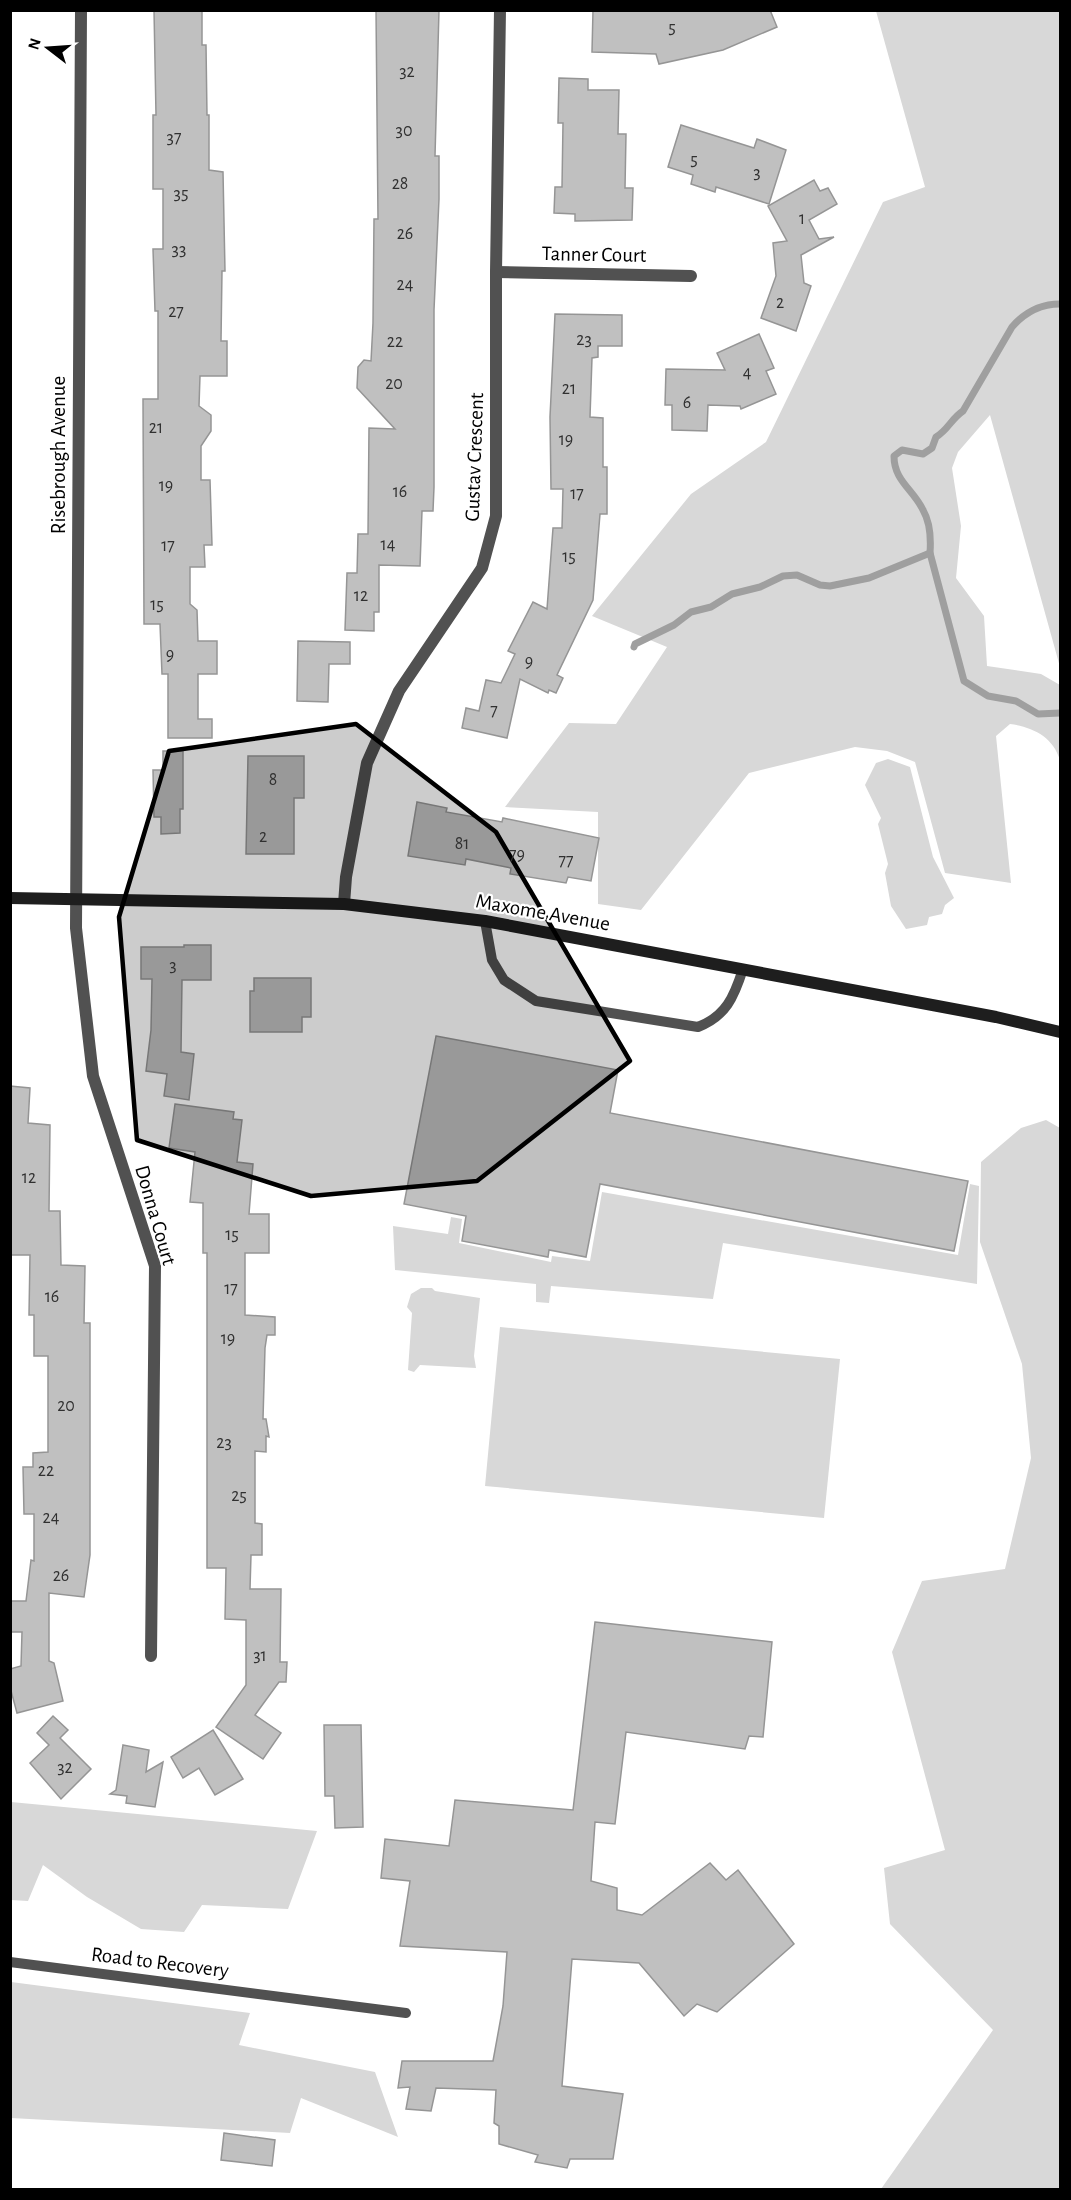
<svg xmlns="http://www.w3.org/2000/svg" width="1071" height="2200" viewBox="0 0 1071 2200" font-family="'Alegreya Sans',sans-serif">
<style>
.green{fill:#d8d8d8}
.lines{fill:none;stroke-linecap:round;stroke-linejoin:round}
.stream{stroke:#9f9f9f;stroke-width:7}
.building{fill:#c0c0c0;stroke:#959595;stroke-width:1.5}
.lane{stroke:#515151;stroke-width:10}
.street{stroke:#515151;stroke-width:12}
.secondary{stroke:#1e1e1e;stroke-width:12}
.marked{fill:#000;fill-opacity:0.2;stroke:#000;stroke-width:4.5;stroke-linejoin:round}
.labels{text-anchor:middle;stroke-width:4.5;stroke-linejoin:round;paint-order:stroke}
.number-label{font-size:18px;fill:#303030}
.street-label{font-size:21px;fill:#000;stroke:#fff}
</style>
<rect width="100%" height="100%" fill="#fff"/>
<g class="green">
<path d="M 876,11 L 1060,11 L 1060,667 L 990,415 L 958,452 L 952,468 L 961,526 L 956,578 L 984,616 L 987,666 L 1041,674 L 1060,685 L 1060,760 C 1053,737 1033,727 1010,724 L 996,736 L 1011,883 L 945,873 L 915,762 L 887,751 L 855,747 L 749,773 L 641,910 L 598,904 L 598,812 L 505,807 L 569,723 L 616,724 L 667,647 L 592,616 L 691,494 L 766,442 L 883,202 L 925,187 Z"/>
<path d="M 888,759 L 910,767 L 933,857 L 954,898 L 945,905 L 942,914 L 929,917 L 927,925 L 906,929 L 891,906 L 885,873 L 888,864 L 878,824 L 881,818 L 865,785 L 876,763 Z"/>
<path d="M 1046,1120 L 1060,1128 L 1060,2189 L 881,2189 L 993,2030 L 890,1924 L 884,1868 L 945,1850 L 892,1652 L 922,1581 L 1005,1569 L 1031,1458 L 1022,1364 L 980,1242 L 981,1162 L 1021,1128 Z"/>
<path d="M 970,1184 L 979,1186 L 977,1284 L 723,1243 L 713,1299 L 551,1286 L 549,1303 L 536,1302 L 536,1284 L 395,1270 L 393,1226 L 448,1234 L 451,1217 L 462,1219 L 459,1243 L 551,1262 L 552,1256 L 590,1261 L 602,1192 L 958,1255 Z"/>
<path d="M 421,1288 L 432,1288 L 435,1291 L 480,1298 L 474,1356 L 476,1368 L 420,1365 L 414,1372 L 408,1370 L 412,1313 L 407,1307 L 411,1294 Z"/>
<path d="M 500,1327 L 840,1359 L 824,1518 L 485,1486 Z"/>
<path d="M 11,1802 L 317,1831 L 288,1909 L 202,1905 L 184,1932 L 141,1929 L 87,1897 L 43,1865 L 28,1901 L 11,1900 Z"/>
<path d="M 11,1982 L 250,2013 L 239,2045 L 375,2072 L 398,2137 L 301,2098 L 290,2133 L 11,2118 Z"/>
</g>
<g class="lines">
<g class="stream">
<path d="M 1060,304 C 1040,304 1025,312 1012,327 L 963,411 C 951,419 948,430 936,437 L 932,448 L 923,454 L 902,450 L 894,456 C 894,481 913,489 923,510 C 930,522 931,539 930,553 L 964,681 L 988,696 L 1016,701 L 1038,714 L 1060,713"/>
<path d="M 634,647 L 635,644 L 674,625 L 691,612 L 711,607 L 732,594 L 760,587 L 783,576 L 797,575 L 820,585 L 830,586 L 869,578 L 930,553"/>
</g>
</g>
<g class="building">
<path d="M 154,10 L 202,10 L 202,45 L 206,45 L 207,115 L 209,115 L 209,170 L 223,172 L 225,271 L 222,271 L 221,341 L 227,341 L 227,376 L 200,376 L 199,406 L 211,415 L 211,431 L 201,446 L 201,480 L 210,480 L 212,545 L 204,545 L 205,567 L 190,567 L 190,604 L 197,610 L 198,641 L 217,641 L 217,674 L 198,674 L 198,719 L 212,719 L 212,738 L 168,738 L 168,674 L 162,674 L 160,624 L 144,624 L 143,399 L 158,399 L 158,311 L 155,311 L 153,249 L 163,249 L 163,189 L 153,189 L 153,115 L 156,115 Z"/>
<path d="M 376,10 L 439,10 L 435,156 L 439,156 L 439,199 L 434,310 L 434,487 L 433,511 L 422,511 L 420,566 L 379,565 L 379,612 L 374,612 L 374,631 L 345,630 L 347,573 L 357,573 L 358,534 L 368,534 L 369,428 L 395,429 L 357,388 L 358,367 L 364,360 L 371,361 L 373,323 L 374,219 L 378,219 Z"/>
<path d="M 593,10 L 770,10 L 777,27 L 723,50 L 659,64 L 656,54 L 592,52 Z"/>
<path d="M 559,78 L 588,79 L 588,90 L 619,90 L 618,134 L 626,134 L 625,188 L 633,188 L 632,220 L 575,221 L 575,214 L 554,213 L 555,187 L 562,187 L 563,123 L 558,123 Z"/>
<path d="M 681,125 L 754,148 L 757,139 L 786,150 L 769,204 L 716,187 L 715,192 L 691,184 L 693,175 L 668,167 Z"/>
<path d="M 814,180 L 820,191 L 828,188 L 837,204 L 809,220 L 819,239 L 834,237 L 801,255 L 804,283 L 811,286 L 796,331 L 761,318 L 776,276 L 773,243 L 787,241 L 768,206 Z"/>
<path d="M 555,314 L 622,315 L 622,346 L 598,346 L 598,357 L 592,358 L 590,417 L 603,418 L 603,467 L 607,467 L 607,514 L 600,514 L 593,600 L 557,675 L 563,678 L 556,693 L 549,690 L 548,693 L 520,679 L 507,738 L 462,728 L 466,708 L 479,711 L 486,680 L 501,683 L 515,654 L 508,651 L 533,602 L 547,609 L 553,528 L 562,528 L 563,489 L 551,489 L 550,417 Z"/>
<path d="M 759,334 L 774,368 L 766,371 L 776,394 L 741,409 L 740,406 L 708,405 L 707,431 L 672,430 L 672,405 L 665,405 L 666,369 L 725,370 L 717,353 Z"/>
<path d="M 298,641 L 350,642 L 350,664 L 329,664 L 328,702 L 297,701 Z"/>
<path d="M 163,751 L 183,751 L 183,809 L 180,809 L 180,833 L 161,834 L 161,817 L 154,817 L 153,770 L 163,770 Z"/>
<path d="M 248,756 L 304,756 L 304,798 L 294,798 L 294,854 L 246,854 Z"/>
<path d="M 417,802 L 447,808 L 446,812 L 502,822 L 503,818 L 599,838 L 591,881 L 568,877 L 566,883 L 510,874 L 511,868 L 466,859 L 465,865 L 408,856 Z"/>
<path d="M 184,945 L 211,945 L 211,980 L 182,980 L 181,1052 L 194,1054 L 189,1100 L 164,1096 L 167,1074 L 146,1071 L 151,1030 L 152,979 L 141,979 L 141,947 L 184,947 Z"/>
<path d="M 254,978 L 311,978 L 311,1017 L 302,1017 L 302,1032 L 250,1032 L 250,991 L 254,991 Z"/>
<path d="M 436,1036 L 618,1070 L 610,1113 L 968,1181 L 954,1251 L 600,1184 L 586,1257 L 549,1250 L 548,1257 L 462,1241 L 466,1216 L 404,1204 Z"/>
<path d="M 10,1086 L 30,1088 L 28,1123 L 50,1125 L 49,1211 L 60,1211 L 61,1265 L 85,1266 L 84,1323 L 90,1323 L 90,1555 L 84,1597 L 49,1593 L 49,1661 L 54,1663 L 63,1701 L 17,1713 L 10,1687 L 10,1669 L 21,1666 L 22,1632 L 10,1632 L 10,1601 L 26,1601 L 31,1560 L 34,1561 L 34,1514 L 24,1514 L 23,1467 L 33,1467 L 33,1453 L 48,1452 L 48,1356 L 34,1356 L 34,1315 L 29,1315 L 30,1255 L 10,1255 Z"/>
<path d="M 175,1104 L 234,1112 L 233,1119 L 242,1120 L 237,1162 L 253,1164 L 249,1214 L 269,1214 L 269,1253 L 245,1253 L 245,1315 L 275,1317 L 275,1335 L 267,1335 L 265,1348 L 263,1419 L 266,1419 L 269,1437 L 266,1436 L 266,1452 L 255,1451 L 255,1523 L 262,1524 L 262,1555 L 251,1555 L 250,1589 L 281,1589 L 280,1662 L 287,1662 L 286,1682 L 279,1682 L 255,1715 L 281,1733 L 263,1759 L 216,1727 L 246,1685 L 246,1620 L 225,1619 L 226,1568 L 207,1568 L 207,1253 L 203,1253 L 203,1203 L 190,1202 L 195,1152 L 169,1148 Z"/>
<path d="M 595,1622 L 772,1642 L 763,1737 L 749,1736 L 745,1749 L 626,1732 L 615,1824 L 595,1822 L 591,1881 L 617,1888 L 617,1910 L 642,1915 L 710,1863 L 726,1880 L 738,1870 L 794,1944 L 717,2012 L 697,2004 L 684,2016 L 639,1963 L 572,1959 L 562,2086 L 623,2094 L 613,2159 L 570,2159 L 567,2168 L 535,2162 L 538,2155 L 499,2144 L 499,2126 L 494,2123 L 496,2090 L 436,2088 L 431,2111 L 406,2109 L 410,2087 L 398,2088 L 402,2061 L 493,2061 L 503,2006 L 507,1952 L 400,1946 L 410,1881 L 381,1878 L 385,1839 L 449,1846 L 455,1800 L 573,1810 Z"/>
<path d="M 53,1716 L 68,1730 L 60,1738 L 91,1769 L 61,1799 L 30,1763 L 49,1745 L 37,1733 Z"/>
<path d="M 324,1725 L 361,1725 L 363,1827 L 335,1828 L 334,1796 L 325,1796 Z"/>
<path d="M 213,1730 L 243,1779 L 215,1795 L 199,1768 L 183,1778 L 171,1757 Z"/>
<path d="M 123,1745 L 149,1750 L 146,1772 L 163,1762 L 155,1807 L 126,1803 L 127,1796 L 110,1794 L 116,1790 Z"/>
<path d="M 224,2133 L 275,2140 L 272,2166 L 221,2160 Z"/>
</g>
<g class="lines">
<g class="lane">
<path d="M 485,921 L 492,960 L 504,980 L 536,1001 L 698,1027 C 726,1016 734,997 743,969"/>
<path d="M 10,1962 L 406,2013"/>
</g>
<g class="street">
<path d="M 81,10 L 76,928 L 93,1076 L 155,1266 L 151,1656"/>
<path d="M 496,272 L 691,276"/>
<path d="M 344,904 L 346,877 L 367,763 L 399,691 L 482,568 L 496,516 L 496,272 L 500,10"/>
</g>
<path class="secondary" d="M 10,898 L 344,904 L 485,921 L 996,1017 L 1060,1032"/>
</g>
<path class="marked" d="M 356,724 L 496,832 L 630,1061 L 477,1181 L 311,1196 L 137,1140 L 119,917 L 169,751 Z"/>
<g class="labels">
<g class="number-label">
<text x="672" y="33">5</text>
<text x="407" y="77">32</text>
<text x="404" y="136">30</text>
<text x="174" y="143">37</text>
<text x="694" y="165">5</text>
<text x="757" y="178">3</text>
<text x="400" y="189">28</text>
<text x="181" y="199">35</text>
<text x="802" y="224">1</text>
<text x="405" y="239">26</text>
<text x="179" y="255">33</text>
<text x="405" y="290">24</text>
<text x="780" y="308">2</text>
<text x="176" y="317">27</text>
<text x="584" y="345">23</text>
<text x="395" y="347">22</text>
<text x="747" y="378">4</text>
<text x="394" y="389">20</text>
<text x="569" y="394">21</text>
<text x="687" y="408">6</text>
<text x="156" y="433">21</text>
<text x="566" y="445">19</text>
<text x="166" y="491">19</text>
<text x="400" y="497">16</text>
<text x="577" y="499">17</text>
<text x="388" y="550">14</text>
<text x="168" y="551">17</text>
<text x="569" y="562">15</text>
<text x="361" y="601">12</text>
<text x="157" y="610">15</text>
<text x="170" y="660">9</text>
<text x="529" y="667">9</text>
<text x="494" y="716">7</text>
<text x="273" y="785">8</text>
<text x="263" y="842">2</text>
<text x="462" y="849">81</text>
<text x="517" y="860">79</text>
<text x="566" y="866">77</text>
<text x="173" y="971">3</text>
<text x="29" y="1183">12</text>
<text x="232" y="1240">15</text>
<text x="231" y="1294">17</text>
<text x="52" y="1302">16</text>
<text x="228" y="1344">19</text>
<text x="66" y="1411">20</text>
<text x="224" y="1448">23</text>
<text x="46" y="1476">22</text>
<text x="239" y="1501">25</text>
<text x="51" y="1523">24</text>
<text x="61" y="1581">26</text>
<text x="260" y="1661">31</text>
<text x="65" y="1773">32</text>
</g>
<g class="street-label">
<text transform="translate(594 254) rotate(1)" y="7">Tanner Court</text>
<text transform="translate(58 455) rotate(-90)" y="7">Risebrough Avenue</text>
<text transform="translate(474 457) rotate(-88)" y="7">Gustav Crescent</text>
<text transform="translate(543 912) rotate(10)" y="7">Maxome Avenue</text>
<text transform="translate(156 1215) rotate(74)" y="7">Donna Court</text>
<text transform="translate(160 1962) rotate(7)" y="7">Road to Recovery</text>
</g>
</g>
<rect width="1071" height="2200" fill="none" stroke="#000000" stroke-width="24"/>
<g transform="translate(48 48) rotate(287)" stroke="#ffffff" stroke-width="4.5" paint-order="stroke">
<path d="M0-4.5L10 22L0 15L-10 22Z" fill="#000000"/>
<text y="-9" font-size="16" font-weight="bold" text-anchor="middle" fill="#000000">N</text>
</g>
</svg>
